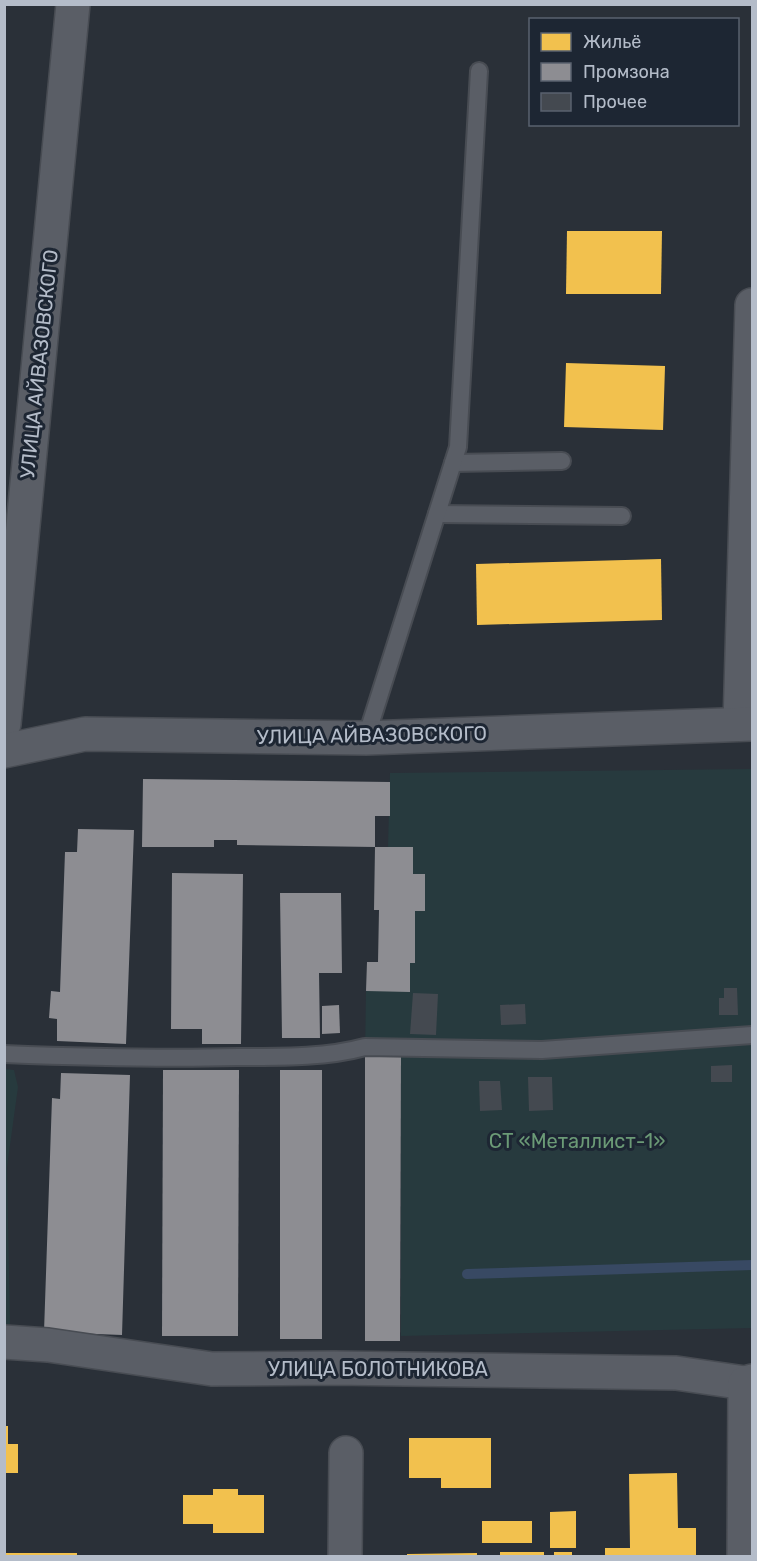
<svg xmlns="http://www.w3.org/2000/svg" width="757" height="1561" viewBox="0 0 757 1561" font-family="Rubik,sans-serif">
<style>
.green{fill:#273a3e}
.homes{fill:#f2c14e}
.industry{fill:#8d8d92}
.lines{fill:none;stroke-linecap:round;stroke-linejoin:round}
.stream{stroke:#384963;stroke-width:10}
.building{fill:#444950}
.service-casing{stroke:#484c53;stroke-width:20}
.minor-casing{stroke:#484c53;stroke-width:36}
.service{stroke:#5a5e66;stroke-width:16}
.minor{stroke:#5a5e66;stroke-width:33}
.labels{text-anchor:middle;stroke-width:6;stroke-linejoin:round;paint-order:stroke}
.street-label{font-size:20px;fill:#b4bcc9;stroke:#1d2633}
.park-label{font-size:20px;fill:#6b9a76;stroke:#1d2633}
</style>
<rect width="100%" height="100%" fill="#2a3038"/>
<g class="green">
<path d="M 752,769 L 752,1328 L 401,1336 L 401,1058 L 365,1057 L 366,991 L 410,991 L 410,963 L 415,962 L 415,911 L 425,910 L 425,875 L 413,874 L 388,847 L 390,773 Z"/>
<path d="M 5,1069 L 14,1070 L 18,1087 L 7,1167 L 10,1324 L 4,1324 Z"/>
</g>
<g class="homes">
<path d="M 567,231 L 662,231 L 661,294 L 566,294 Z"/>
<path d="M 566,363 L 665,366 L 663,430 L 564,427 Z"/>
<path d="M 661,559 L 662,620 L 477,625 L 476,564 Z"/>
<path d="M 4,1426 L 8,1426 L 8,1444 L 18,1444 L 18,1473 L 4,1473 Z"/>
<path d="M 409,1438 L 491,1438 L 491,1488 L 441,1488 L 441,1478 L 409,1478 Z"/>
<path d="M 677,1473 L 678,1528 L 696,1528 L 696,1556 L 605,1556 L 605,1548 L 630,1548 L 629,1474 Z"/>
<path d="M 213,1489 L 238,1489 L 238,1495 L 264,1495 L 264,1533 L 213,1533 L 213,1524 L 183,1524 L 183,1495 L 213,1495 Z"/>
<path d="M 576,1511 L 576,1548 L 550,1548 L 550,1512 Z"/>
<rect x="482" y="1521" width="50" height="22"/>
<rect x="500" y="1552" width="44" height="4"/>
<rect x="554" y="1552" width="18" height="4"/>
<rect x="4" y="1553" width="73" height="3"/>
<path d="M 477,1553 L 477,1556 L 407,1556 L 407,1554 Z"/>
</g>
<g class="industry">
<path d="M 143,779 L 390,782 L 390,816 L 375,816 L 375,847 L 237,845 L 237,840 L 214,840 L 214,847 L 142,847 Z"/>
<path d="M 78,829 L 134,830 L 126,1044 L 57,1041 L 57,1019 L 49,1018 L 51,991 L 60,992 L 65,852 L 77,852 Z"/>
<path d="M 375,847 L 413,847 L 413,874 L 425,874 L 425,911 L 415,911 L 415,963 L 410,963 L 410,992 L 366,991 L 367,962 L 378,962 L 379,910 L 374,910 Z"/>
<path d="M 172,873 L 243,874 L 241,1044 L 202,1044 L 202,1029 L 171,1029 Z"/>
<path d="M 280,893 L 341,893 L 342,973 L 319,973 L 320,1038 L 282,1038 Z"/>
<path d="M 339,1005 L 340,1033 L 322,1034 L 322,1006 Z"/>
<path d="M 365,1057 L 401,1057 L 400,1341 L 365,1341 Z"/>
<path d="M 163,1070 L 239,1070 L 238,1336 L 162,1336 Z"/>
<rect x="280" y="1070" width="42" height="269"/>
<path d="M 61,1073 L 130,1075 L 122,1335 L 44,1332 L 52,1098 L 60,1099 Z"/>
</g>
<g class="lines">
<path class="stream" d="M 467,1274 L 752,1265"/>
</g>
<g class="building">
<path d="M 724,988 L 737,988 L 738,1015 L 719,1015 L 719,998 L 724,998 Z"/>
<path d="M 413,993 L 438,994 L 436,1035 L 410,1034 Z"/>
<path d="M 525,1004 L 526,1024 L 501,1025 L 500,1005 Z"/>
<path d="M 732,1065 L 732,1082 L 711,1082 L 711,1066 Z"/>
<path d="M 528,1077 L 552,1077 L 553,1110 L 529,1111 Z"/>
<path d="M 479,1081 L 500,1081 L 502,1110 L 480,1111 Z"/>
</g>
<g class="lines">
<defs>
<g id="service">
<path d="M 453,463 L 562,461"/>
<path d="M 437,514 L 622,516"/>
<path d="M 366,738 L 458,447 L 479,71"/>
<path d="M 4,1054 C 82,1057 160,1059 238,1057 C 279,1057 325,1058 365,1047 L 542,1050 L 752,1035"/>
</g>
<g id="minor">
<path d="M 4,724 L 73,4"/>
<path d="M 740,724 L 752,305"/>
<path d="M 4,751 L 85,734 L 366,738 L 752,724"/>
<path d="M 4,1342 L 48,1345 L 212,1369 L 334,1368 L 676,1373 L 745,1383 L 752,1381"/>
<path d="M 345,1556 L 346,1453"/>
<path d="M 744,1556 L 745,1383"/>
</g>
</defs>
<use href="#service" class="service-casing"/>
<use href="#minor" class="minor-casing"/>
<use href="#service" class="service"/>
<use href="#minor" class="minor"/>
</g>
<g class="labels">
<g class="street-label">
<text transform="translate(39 364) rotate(-84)" y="7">УЛИЦА АЙВАЗОВСКОГО</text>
<text transform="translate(372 735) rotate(-1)" y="7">УЛИЦА АЙВАЗОВСКОГО</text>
<text x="378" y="1376">УЛИЦА БОЛОТНИКОВА</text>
</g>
<g class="park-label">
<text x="577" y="1148">СТ «Металлист-1»</text>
</g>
</g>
<rect width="757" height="1561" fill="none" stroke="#b4bcc9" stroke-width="12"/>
<rect x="529" y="18" width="210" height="108" fill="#1d2633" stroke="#59626f" stroke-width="1.5"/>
<rect x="541" y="33" width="30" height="18" fill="#f2c14e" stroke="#59626f" stroke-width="1.5"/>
<text x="583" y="48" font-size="18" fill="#b4bcc9">Жильё</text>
<rect x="541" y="63" width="30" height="18" fill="#8d8d92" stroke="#59626f" stroke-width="1.5"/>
<text x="583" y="78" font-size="18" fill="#b4bcc9">Промзона</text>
<rect x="541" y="93" width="30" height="18" fill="#444950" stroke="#59626f" stroke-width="1.5"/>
<text x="583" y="108" font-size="18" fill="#b4bcc9">Прочее</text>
</svg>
